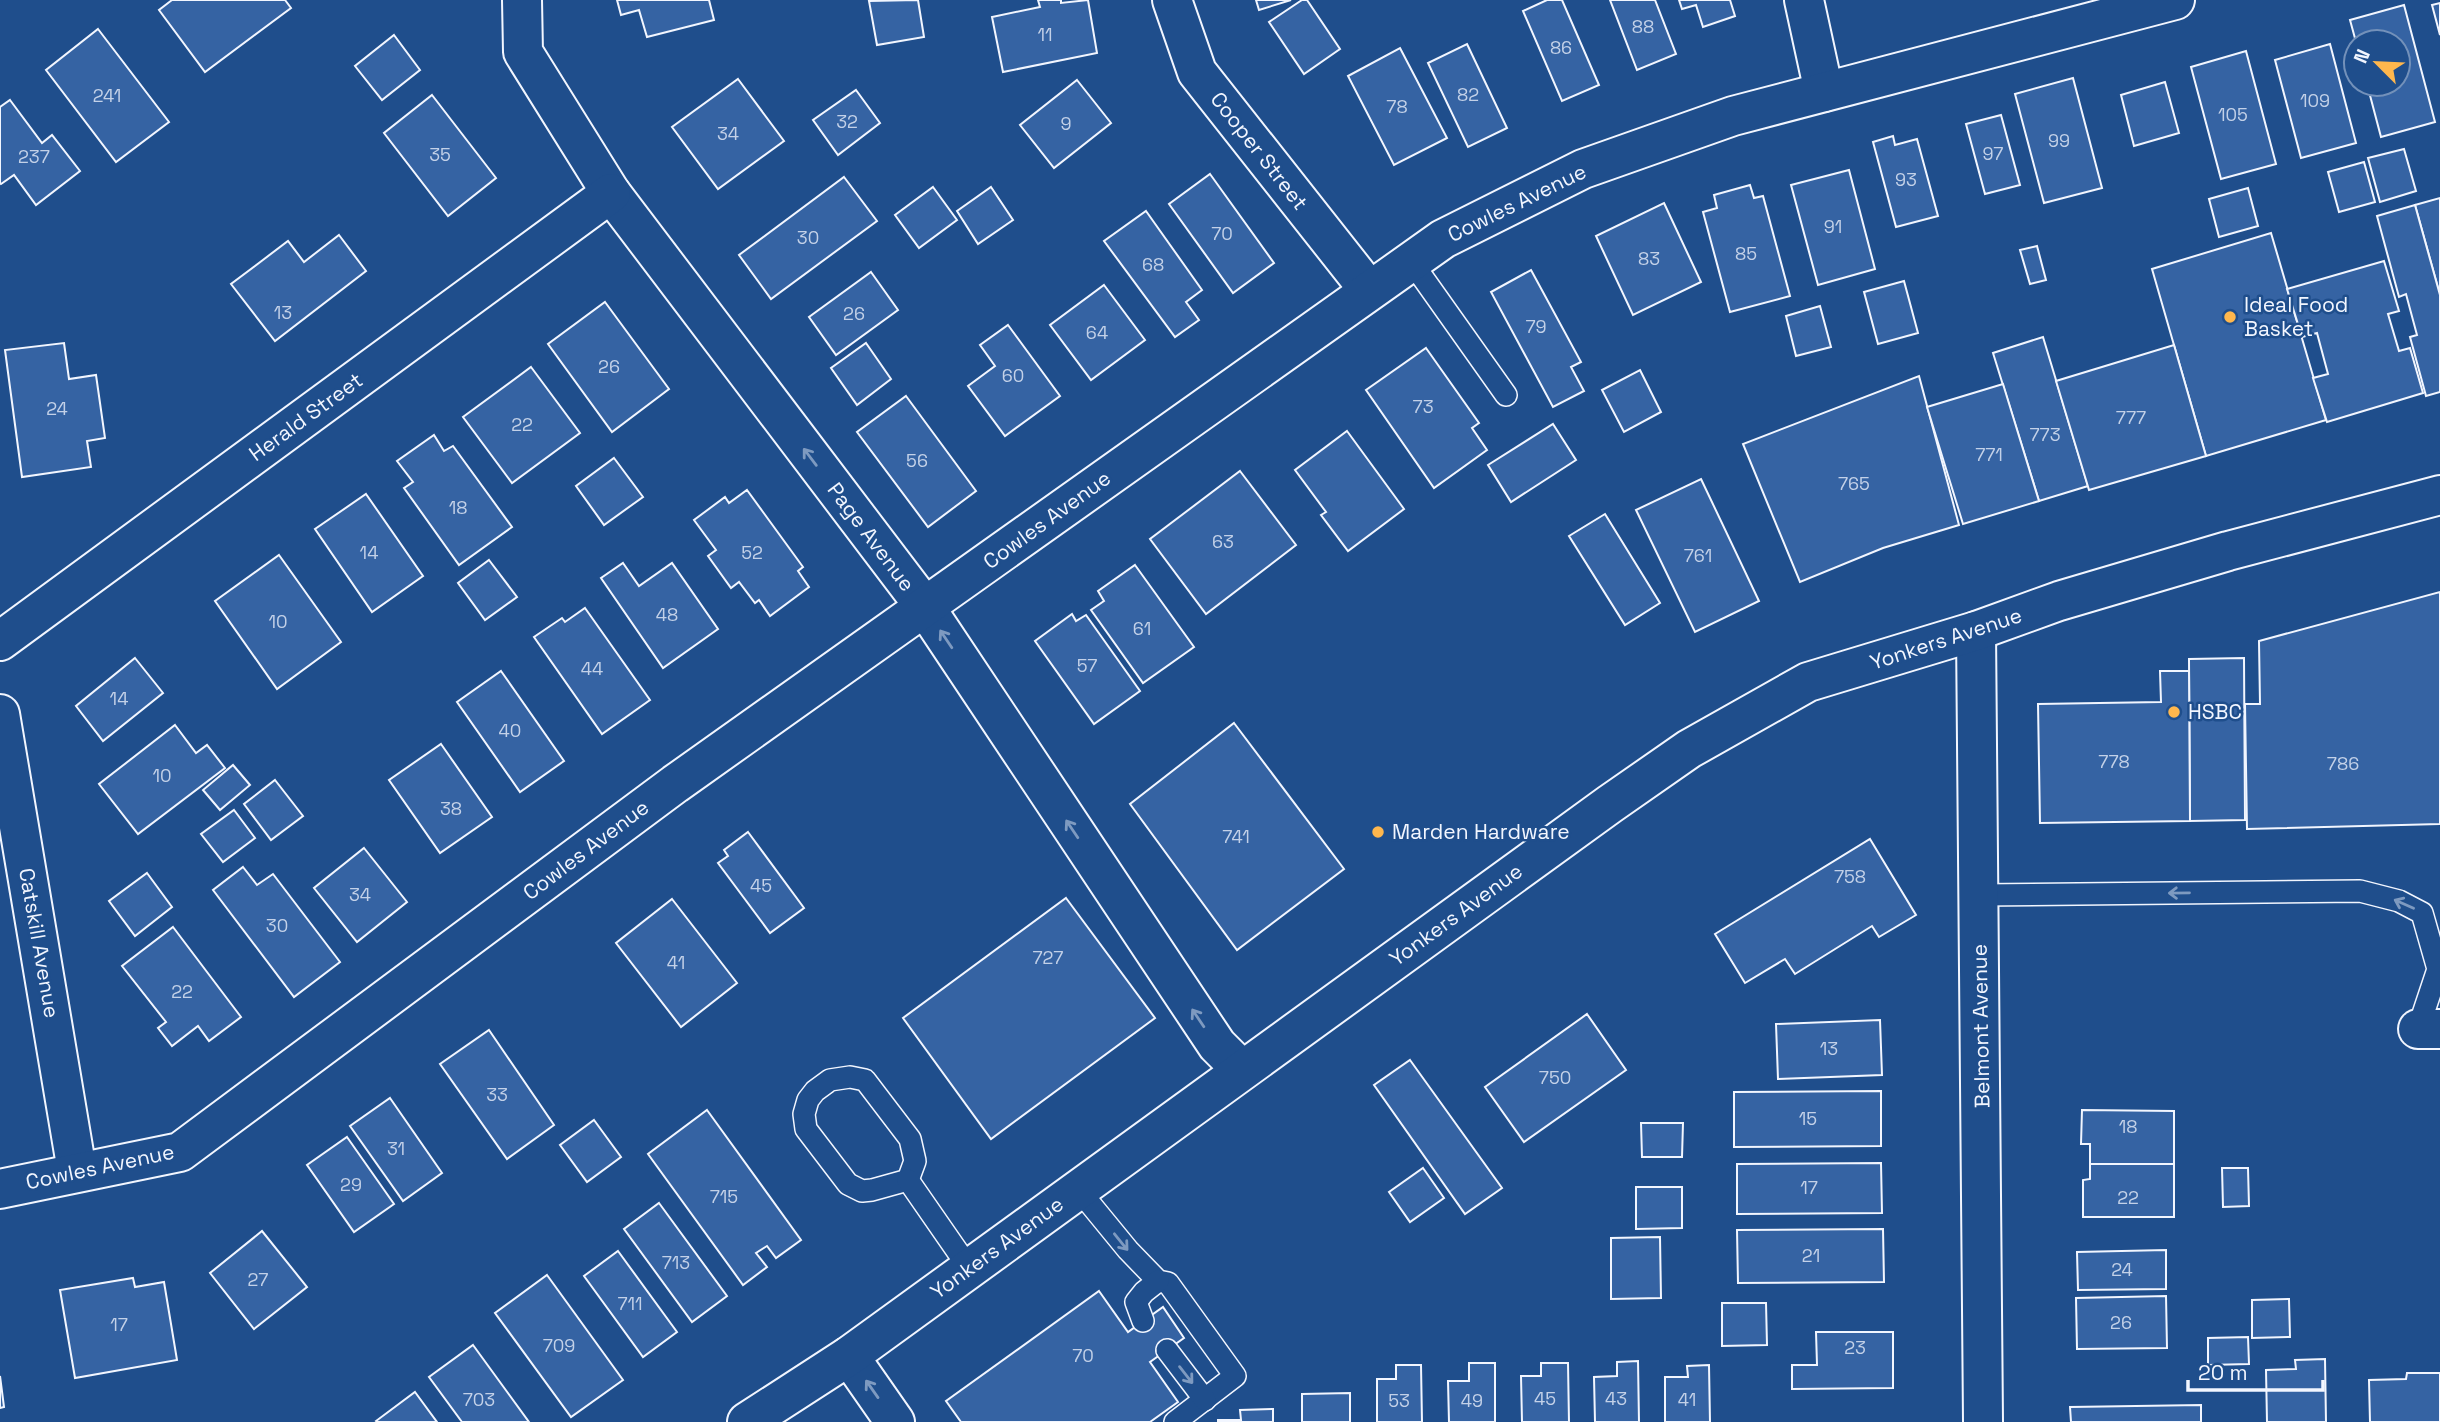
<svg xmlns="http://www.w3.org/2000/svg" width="2440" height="1422" viewBox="0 0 2440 1422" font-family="'Space Grotesk',sans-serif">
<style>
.building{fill:#3563a3;stroke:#f2f6ff;stroke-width:2}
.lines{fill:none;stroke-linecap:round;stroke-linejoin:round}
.service-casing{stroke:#f2f6ff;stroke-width:24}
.minor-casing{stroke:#f2f6ff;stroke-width:42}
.primary-casing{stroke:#f2f6ff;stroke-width:42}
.service{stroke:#1f4e8c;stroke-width:21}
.minor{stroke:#1f4e8c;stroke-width:38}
.primary{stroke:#1f4e8c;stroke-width:38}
.oneway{stroke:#7e9ac0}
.poi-dot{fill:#ffb74d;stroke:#1f4e8c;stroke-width:2.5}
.labels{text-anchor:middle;stroke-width:5;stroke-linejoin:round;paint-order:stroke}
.number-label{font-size:18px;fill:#c3d1e8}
.street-label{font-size:21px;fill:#f2f6ff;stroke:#1f4e8c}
.poi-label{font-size:21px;fill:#f2f6ff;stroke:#1f4e8c;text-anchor:start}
</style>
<rect width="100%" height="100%" fill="#1f4e8c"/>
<g class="building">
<path d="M 172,0 L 285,0 L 291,8 L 205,72 L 159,10 Z"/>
<path d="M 617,0 L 709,0 L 714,20 L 647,37 L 639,10 L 621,15 Z"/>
<path d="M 918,0 L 924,37 L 877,45 L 869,1 Z"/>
<path d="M 1038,0 L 1061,0 L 1061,3 L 1088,0 L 1097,53 L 1003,72 L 992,17 L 1040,7 Z"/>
<path d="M 1256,0 L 1291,0 L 1259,10 Z"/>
<path d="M 1302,0 L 1307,0 L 1340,49 L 1304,74 L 1269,22 Z"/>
<path d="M 1547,0 L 1562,0 L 1599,85 L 1562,101 L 1523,11 Z"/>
<path d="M 1610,0 L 1655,0 L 1676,54 L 1637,70 Z"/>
<path d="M 1679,0 L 1730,0 L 1735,16 L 1703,27 L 1696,5 L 1682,9 Z"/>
<path d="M 2440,3 L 2440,35 L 2432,5 Z"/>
<path d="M 2404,5 L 2435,122 L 2381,137 L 2367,84 L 2398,84 L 2398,42 L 2356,42 L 2350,20 Z"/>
<path d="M 98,29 L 169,122 L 116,162 L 46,70 Z"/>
<path d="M 394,35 L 420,70 L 382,100 L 355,66 Z"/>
<path d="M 1467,44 L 1507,128 L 1468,147 L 1428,63 Z"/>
<path d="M 2330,44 L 2356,143 L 2301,158 L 2275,60 Z"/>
<path d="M 1400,48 L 1447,138 L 1394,165 L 1348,76 Z"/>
<path d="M 2246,51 L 2276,164 L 2221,179 L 2191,67 Z"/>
<path d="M 2073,78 L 2102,188 L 2044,203 L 2015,94 Z"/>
<path d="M 738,79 L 784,141 L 718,189 L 672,127 Z"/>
<path d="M 1077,80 L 1111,123 L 1054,168 L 1020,125 Z"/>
<path d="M 2165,82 L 2179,133 L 2134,146 L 2121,95 Z"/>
<path d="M 856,90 L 880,123 L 838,155 L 813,120 Z"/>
<path d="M 432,95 L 496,178 L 448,216 L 384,133 Z"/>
<path d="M 10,100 L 42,143 L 52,135 L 80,171 L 36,205 L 14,175 L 1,184 L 0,183 L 0,107 Z"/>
<path d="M 2001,115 L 2020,185 L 1985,194 L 1966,124 Z"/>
<path d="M 1893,136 L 1895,145 L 1917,139 L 1938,216 L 1896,227 L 1873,142 Z"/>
<path d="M 2404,149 L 2416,191 L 2380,202 L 2368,158 Z"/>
<path d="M 2364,162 L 2375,202 L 2339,212 L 2328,172 Z"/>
<path d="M 1849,170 L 1875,269 L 1818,285 L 1791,185 Z"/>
<path d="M 1210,174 L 1274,263 L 1233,293 L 1169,204 Z"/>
<path d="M 844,177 L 877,221 L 771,299 L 739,255 Z"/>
<path d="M 1750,185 L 1754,198 L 1763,196 L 1790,296 L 1730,312 L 1703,212 L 1717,208 L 1714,195 Z"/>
<path d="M 933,187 L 957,220 L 919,248 L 895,215 Z"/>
<path d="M 991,187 L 1013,220 L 978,244 L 957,211 Z"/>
<path d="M 2248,188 L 2258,226 L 2219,237 L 2209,199 Z"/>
<path d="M 2440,198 L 2440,295 L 2415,205 Z"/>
<path d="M 1664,203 L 1701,282 L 1633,315 L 1596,236 Z"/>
<path d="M 2415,205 L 2440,295 L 2440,392 L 2426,396 L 2410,337 L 2417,335 L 2406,294 L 2399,297 L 2377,216 Z"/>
<path d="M 1146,211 L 1202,290 L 1186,302 L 1199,320 L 1175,337 L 1104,241 Z"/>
<path d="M 2271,233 L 2326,420 L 2206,456 L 2152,269 Z"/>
<path d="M 339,235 L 366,271 L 275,341 L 231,284 L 288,241 L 304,262 Z"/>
<path d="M 2037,246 L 2046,280 L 2030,284 L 2020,250 Z"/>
<path d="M 2384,261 L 2399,311 L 2388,314 L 2399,351 L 2410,348 L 2423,393 L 2327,422 L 2313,378 L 2328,374 L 2317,333 L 2302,337 L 2287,289 Z"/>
<path d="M 1531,270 L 1581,362 L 1571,367 L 1584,391 L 1553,407 L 1491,292 Z"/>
<path d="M 871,272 L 898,310 L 836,355 L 809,317 Z"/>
<path d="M 1904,281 L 1918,333 L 1878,344 L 1864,292 Z"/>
<path d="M 1104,285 L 1145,340 L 1091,380 L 1050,325 Z"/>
<path d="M 605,302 L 669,389 L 612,432 L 548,344 Z"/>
<path d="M 1820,306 L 1831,347 L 1796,356 L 1786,316 Z"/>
<path d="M 1008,325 L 1060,396 L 1005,436 L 968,386 L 995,366 L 980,345 Z"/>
<path d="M 2043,337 L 2088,486 L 2039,501 L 1993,353 Z"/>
<path d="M 64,343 L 69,379 L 96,375 L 105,438 L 87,441 L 91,467 L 22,477 L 5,350 Z"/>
<path d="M 866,343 L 891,379 L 857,405 L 831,368 Z"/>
<path d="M 2174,345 L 2206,456 L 2089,490 L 2056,381 Z"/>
<path d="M 1426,348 L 1479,423 L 1472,428 L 1487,450 L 1434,488 L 1366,390 Z"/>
<path d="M 531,367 L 580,433 L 512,483 L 463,417 Z"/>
<path d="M 1640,370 L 1661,412 L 1624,432 L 1602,390 Z"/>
<path d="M 1919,376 L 1959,525 L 1883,548 L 1800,582 L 1743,444 Z"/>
<path d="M 2003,384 L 2039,501 L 1963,524 L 1927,407 Z"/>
<path d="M 906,396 L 976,491 L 928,527 L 857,432 Z"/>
<path d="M 1553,424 L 1576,460 L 1511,502 L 1488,465 Z"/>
<path d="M 1347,431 L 1404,509 L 1348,551 L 1321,515 L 1326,512 L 1295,470 Z"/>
<path d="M 434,435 L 444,451 L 453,446 L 512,527 L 459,565 L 404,488 L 413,482 L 397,461 Z"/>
<path d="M 614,458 L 643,497 L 604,525 L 576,486 Z"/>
<path d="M 1240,471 L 1296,545 L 1206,614 L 1150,539 Z"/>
<path d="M 1701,479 L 1759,601 L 1695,632 L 1636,510 Z"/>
<path d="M 747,490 L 803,567 L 798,571 L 809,587 L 770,616 L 759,600 L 755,603 L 739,582 L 731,588 L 708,556 L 716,550 L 694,520 L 725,497 L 729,503 Z"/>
<path d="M 366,494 L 423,576 L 372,612 L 315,529 Z"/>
<path d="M 1605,514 L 1660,603 L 1625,625 L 1569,536 Z"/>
<path d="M 279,555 L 341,642 L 277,689 L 215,601 Z"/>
<path d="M 489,560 L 517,597 L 485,620 L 458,583 Z"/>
<path d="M 623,563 L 639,586 L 672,563 L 718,629 L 663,668 L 601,578 Z"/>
<path d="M 1135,565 L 1194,647 L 1143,683 L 1091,610 L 1104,601 L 1098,591 Z"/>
<path d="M 2440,592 L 2440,824 L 2247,829 L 2245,704 L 2260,704 L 2259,641 Z"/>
<path d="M 585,608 L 650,700 L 602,734 L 534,637 L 562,618 L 565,622 Z"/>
<path d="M 1072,614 L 1076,621 L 1086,615 L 1140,691 L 1094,724 L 1035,641 Z"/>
<path d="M 135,658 L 163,693 L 103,741 L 76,706 Z"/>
<path d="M 2244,658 L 2245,820 L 2190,821 L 2189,659 Z"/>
<path d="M 501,671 L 564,761 L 520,792 L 457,702 Z"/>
<path d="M 2160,671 L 2189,671 L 2190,821 L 2040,823 L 2038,704 L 2161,702 Z"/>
<path d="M 1234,723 L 1344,869 L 1237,950 L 1130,804 Z"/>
<path d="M 175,725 L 196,753 L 207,745 L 225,768 L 138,834 L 99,784 Z"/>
<path d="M 441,744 L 492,817 L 440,853 L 389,780 Z"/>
<path d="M 233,765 L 250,785 L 220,810 L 203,790 Z"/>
<path d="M 275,780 L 303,816 L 271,840 L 244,804 Z"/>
<path d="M 234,810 L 255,838 L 223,862 L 201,834 Z"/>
<path d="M 748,832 L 804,908 L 770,933 L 718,863 L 728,856 L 724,850 Z"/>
<path d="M 1870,839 L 1916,915 L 1879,937 L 1872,926 L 1795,974 L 1785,959 L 1745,983 L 1715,934 Z"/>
<path d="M 364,848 L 407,902 L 357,942 L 314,888 Z"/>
<path d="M 243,867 L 257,885 L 273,874 L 340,962 L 294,997 L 213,890 Z"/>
<path d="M 147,873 L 172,907 L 135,936 L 109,901 Z"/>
<path d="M 1066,898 L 1155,1018 L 991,1139 L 903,1018 Z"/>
<path d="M 672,899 L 737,983 L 681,1027 L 616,943 Z"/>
<path d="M 173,927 L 241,1017 L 209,1041 L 198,1026 L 172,1046 L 158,1028 L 166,1022 L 122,966 Z"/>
<path d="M 1587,1014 L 1626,1070 L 1524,1142 L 1485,1087 Z"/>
<path d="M 1880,1020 L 1882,1075 L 1778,1079 L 1776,1024 Z"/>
<path d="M 489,1030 L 554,1125 L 507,1159 L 440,1064 Z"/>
<path d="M 1410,1060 L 1502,1188 L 1465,1214 L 1374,1085 Z"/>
<path d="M 1881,1091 L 1881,1146 L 1734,1147 L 1734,1092 Z"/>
<path d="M 390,1098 L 442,1173 L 403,1201 L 350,1126 Z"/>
<path d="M 707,1110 L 801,1240 L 776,1258 L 767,1246 L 756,1253 L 767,1267 L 743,1285 L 648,1154 Z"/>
<path d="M 2082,1110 L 2174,1111 L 2174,1164 L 2090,1164 L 2090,1144 L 2081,1144 Z"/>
<path d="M 594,1120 L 621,1157 L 587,1182 L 560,1145 Z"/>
<path d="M 1641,1123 L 1683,1123 L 1682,1157 L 1642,1157 Z"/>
<path d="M 347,1137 L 394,1204 L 354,1232 L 307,1165 Z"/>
<path d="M 1881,1163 L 1882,1213 L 1737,1214 L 1737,1164 Z"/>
<path d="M 2090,1164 L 2174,1164 L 2174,1217 L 2083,1217 L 2083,1180 L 2090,1179 Z"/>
<path d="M 1423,1168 L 1444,1198 L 1410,1222 L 1389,1192 Z"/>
<path d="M 2222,1168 L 2248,1168 L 2249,1206 L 2223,1207 Z"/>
<path d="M 1636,1187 L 1682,1187 L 1682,1228 L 1636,1229 Z"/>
<path d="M 659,1203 L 727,1296 L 692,1322 L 624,1229 Z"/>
<path d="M 1883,1229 L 1884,1282 L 1738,1283 L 1737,1230 Z"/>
<path d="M 262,1231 L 307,1287 L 254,1329 L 210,1273 Z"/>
<path d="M 1660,1237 L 1661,1298 L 1611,1299 L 1611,1238 Z"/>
<path d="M 2166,1250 L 2166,1289 L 2078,1290 L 2077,1252 Z"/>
<path d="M 618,1251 L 677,1332 L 643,1357 L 584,1276 Z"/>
<path d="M 547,1275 L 623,1380 L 571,1417 L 495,1313 Z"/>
<path d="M 133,1278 L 135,1287 L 164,1282 L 177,1360 L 75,1378 L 60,1290 Z"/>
<path d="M 1099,1291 L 1128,1332 L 1163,1307 L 1184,1338 L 1150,1362 L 1178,1402 L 1150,1422 L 961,1422 L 946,1401 Z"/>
<path d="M 2166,1296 L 2167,1348 L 2077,1349 L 2076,1298 Z"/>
<path d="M 2289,1299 L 2290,1337 L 2252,1338 L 2252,1300 Z"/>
<path d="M 1722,1303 L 1766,1303 L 1767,1345 L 1722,1346 Z"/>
<path d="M 1816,1332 L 1893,1332 L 1893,1388 L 1792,1389 L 1792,1365 L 1817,1365 Z"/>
<path d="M 2248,1337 L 2249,1364 L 2208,1365 L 2208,1338 Z"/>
<path d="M 473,1345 L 529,1422 L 462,1422 L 429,1377 Z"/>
<path d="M 2325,1359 L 2326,1422 L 2267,1422 L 2266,1370 L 2296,1369 L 2295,1360 Z"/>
<path d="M 1638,1361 L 1639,1422 L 1595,1422 L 1594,1377 L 1617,1376 L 1617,1362 Z"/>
<path d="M 1469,1363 L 1495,1363 L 1495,1422 L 1449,1422 L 1448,1381 L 1469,1381 Z"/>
<path d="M 1541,1363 L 1568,1363 L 1569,1422 L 1522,1422 L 1521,1376 L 1541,1376 Z"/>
<path d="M 1396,1365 L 1421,1365 L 1422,1422 L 1377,1422 L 1377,1379 L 1396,1379 Z"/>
<path d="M 1709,1365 L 1710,1422 L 1665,1422 L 1665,1377 L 1688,1377 L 1687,1366 Z"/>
<path d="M 2407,1373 L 2440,1373 L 2440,1422 L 2370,1422 L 2369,1380 L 2406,1379 Z"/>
<path d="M 0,1376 L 4,1407 L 0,1408 Z"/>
<path d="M 415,1392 L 437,1422 L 377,1422 L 376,1421 Z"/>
<path d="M 1350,1393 L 1350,1422 L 1302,1422 L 1302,1394 Z"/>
<path d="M 2201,1405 L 2201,1422 L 2071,1422 L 2070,1407 Z"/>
<path d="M 1273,1409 L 1273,1422 L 1218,1422 L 1218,1420 L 1241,1420 L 1240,1410 Z"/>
</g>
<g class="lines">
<defs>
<g id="service">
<path d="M 1411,261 L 1506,395"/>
<path d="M 1980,895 L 2360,891 L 2399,901 L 2422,913 L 2438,969 L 2418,1029"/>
<path d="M 850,1077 L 865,1080 L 910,1139 L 915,1161 L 908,1180 L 872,1190 L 862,1191 L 848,1184 L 806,1129 L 804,1114 L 808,1100 L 815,1091 L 830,1080 Z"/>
<path d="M 908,1180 L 969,1268"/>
<path d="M 1078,1189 L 1128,1250 L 1158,1281 L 1168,1283 L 1235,1376 L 1175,1422"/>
<path d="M 1143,1321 L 1136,1302 L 1144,1292 L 1158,1281"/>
<path d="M 1167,1350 L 1205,1400"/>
</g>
<g id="minor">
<path d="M 522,0 L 523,52 L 611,193 L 925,607 L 1217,1045 L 1242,1070"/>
<path d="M 1172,0 L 1197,72 L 1369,290"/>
<path d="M 1804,0 L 1824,92"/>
<path d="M 1976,631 L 1983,1422"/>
<path d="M 0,641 L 611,193"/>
<path d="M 0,714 L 77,1171"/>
<path d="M 2418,1029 L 2440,1029"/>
<path d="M 0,1189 L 180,1152 L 675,784 L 1443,239 L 1583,169 L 1733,116 L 2175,0"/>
<path d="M 849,1356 L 895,1422"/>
</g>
<path id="primary" d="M 747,1422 L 849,1356 L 1610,804 L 1689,749 L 1808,682 L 1976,631 L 2059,601 L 2228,551 L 2440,495"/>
</defs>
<use href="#service" class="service-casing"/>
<use href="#minor" class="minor-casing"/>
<use href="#primary" class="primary-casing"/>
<use href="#service" class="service"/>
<use href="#minor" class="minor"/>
<use href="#primary" class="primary"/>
</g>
<defs><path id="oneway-shaft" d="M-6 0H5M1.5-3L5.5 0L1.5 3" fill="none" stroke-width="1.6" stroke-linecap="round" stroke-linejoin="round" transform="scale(1.75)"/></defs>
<g class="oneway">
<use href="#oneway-shaft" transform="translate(810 457) rotate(-127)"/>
<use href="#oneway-shaft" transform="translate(946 639) rotate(-124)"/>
<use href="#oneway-shaft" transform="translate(1072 829) rotate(-124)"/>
<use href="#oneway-shaft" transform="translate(2179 893) rotate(179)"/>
<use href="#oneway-shaft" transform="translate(2404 904) rotate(-156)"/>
<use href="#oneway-shaft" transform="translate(1198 1018) rotate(-124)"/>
<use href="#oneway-shaft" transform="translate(1121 1242) rotate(51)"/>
<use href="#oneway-shaft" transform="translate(1186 1375) rotate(52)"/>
<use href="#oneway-shaft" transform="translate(872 1389) rotate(-125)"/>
</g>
<g class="poi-dot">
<circle cx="2230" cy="317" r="7"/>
<circle cx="2174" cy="712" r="7"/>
<circle cx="1378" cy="832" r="7"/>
</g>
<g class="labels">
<g class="number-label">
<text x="1643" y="33">88</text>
<text x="1045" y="41">11</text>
<text x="1561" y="54">86</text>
<text x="1468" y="101">82</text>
<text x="107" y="102">241</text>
<text x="2315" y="107">109</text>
<text x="1397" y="113">78</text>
<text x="2233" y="121">105</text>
<text x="847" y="128">32</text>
<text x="1066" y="130">9</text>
<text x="728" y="140">34</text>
<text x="2059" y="147">99</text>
<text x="1993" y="160">97</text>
<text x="440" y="161">35</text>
<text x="34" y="163">237</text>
<text x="1906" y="186">93</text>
<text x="1833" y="233">91</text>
<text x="1222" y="240">70</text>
<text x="808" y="244">30</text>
<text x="1746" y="260">85</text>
<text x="1649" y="265">83</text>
<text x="1153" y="271">68</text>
<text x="283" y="319">13</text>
<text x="854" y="320">26</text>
<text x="1536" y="333">79</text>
<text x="1097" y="339">64</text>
<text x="609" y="373">26</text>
<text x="1013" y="382">60</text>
<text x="1423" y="413">73</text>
<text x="57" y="415">24</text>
<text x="2131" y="424">777</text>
<text x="522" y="431">22</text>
<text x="2045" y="441">773</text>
<text x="1989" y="461">771</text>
<text x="917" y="467">56</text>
<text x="1854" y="490">765</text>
<text x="458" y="514">18</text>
<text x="1223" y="548">63</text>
<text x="369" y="559">14</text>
<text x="752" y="559">52</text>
<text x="1698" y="562">761</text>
<text x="667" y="621">48</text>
<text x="278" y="628">10</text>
<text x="1142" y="635">61</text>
<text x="1087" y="672">57</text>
<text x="592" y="675">44</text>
<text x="119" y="705">14</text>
<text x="510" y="737">40</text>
<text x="2114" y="768">778</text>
<text x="2343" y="770">786</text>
<text x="162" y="782">10</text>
<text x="451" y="815">38</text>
<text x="1236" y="843">741</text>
<text x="1850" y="883">758</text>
<text x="761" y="892">45</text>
<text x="360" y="901">34</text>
<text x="277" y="932">30</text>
<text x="1048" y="964">727</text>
<text x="676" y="969">41</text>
<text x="182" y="998">22</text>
<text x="1829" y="1055">13</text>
<text x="1555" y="1084">750</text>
<text x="497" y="1101">33</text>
<text x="1808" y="1125">15</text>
<text x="2128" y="1133">18</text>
<text x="396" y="1155">31</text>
<text x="351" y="1191">29</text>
<text x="1809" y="1194">17</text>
<text x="724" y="1203">715</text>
<text x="2128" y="1204">22</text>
<text x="1811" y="1262">21</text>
<text x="676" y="1269">713</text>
<text x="2122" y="1276">24</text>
<text x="258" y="1286">27</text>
<text x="630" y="1310">711</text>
<text x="2121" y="1329">26</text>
<text x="119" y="1331">17</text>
<text x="559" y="1352">709</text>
<text x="1855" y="1354">23</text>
<text x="1083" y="1362">70</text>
<text x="1545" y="1405">45</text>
<text x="1616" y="1405">43</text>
<text x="479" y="1406">703</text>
<text x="1687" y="1406">41</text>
<text x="1399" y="1407">53</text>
<text x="1472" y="1407">49</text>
</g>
<g class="street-label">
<text transform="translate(1259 151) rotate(52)" y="7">Cooper Street</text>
<text transform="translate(1517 203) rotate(-26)" y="7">Cowles Avenue</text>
<text transform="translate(306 417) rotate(-36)" y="7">Herald Street</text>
<text transform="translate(1047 520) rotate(-36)" y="7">Cowles Avenue</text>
<text transform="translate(871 537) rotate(53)" y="7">Page Avenue</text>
<text transform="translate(1946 639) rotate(-18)" y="7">Yonkers Avenue</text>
<text transform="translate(586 850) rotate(-37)" y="7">Cowles Avenue</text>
<text transform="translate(1456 915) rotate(-36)" y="7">Yonkers Avenue</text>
<text transform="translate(39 943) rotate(80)" y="7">Catskill Avenue</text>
<text transform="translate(1981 1026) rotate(-91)" y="7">Belmont Avenue</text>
<text transform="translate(100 1167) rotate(-12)" y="7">Cowles Avenue</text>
<text transform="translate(997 1248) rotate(-36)" y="7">Yonkers Avenue</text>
</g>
<g class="poi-label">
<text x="2244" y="312">Ideal Food<tspan x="2244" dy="24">Basket</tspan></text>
<text x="2188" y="719">HSBC</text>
<text x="1392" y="839">Marden Hardware</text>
</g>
</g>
<g transform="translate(2377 63) rotate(294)"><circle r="33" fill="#1f4e8c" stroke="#7391ba" stroke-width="2"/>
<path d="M0-5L12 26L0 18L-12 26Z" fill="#ffb74d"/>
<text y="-10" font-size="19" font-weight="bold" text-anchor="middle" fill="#f2f6ff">N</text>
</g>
<path d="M2188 1380v10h135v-10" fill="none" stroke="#f2f6ff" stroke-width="3.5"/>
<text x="2198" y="1380" font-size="21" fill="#f2f6ff" stroke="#1f4e8c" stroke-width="5" paint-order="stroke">20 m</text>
</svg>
